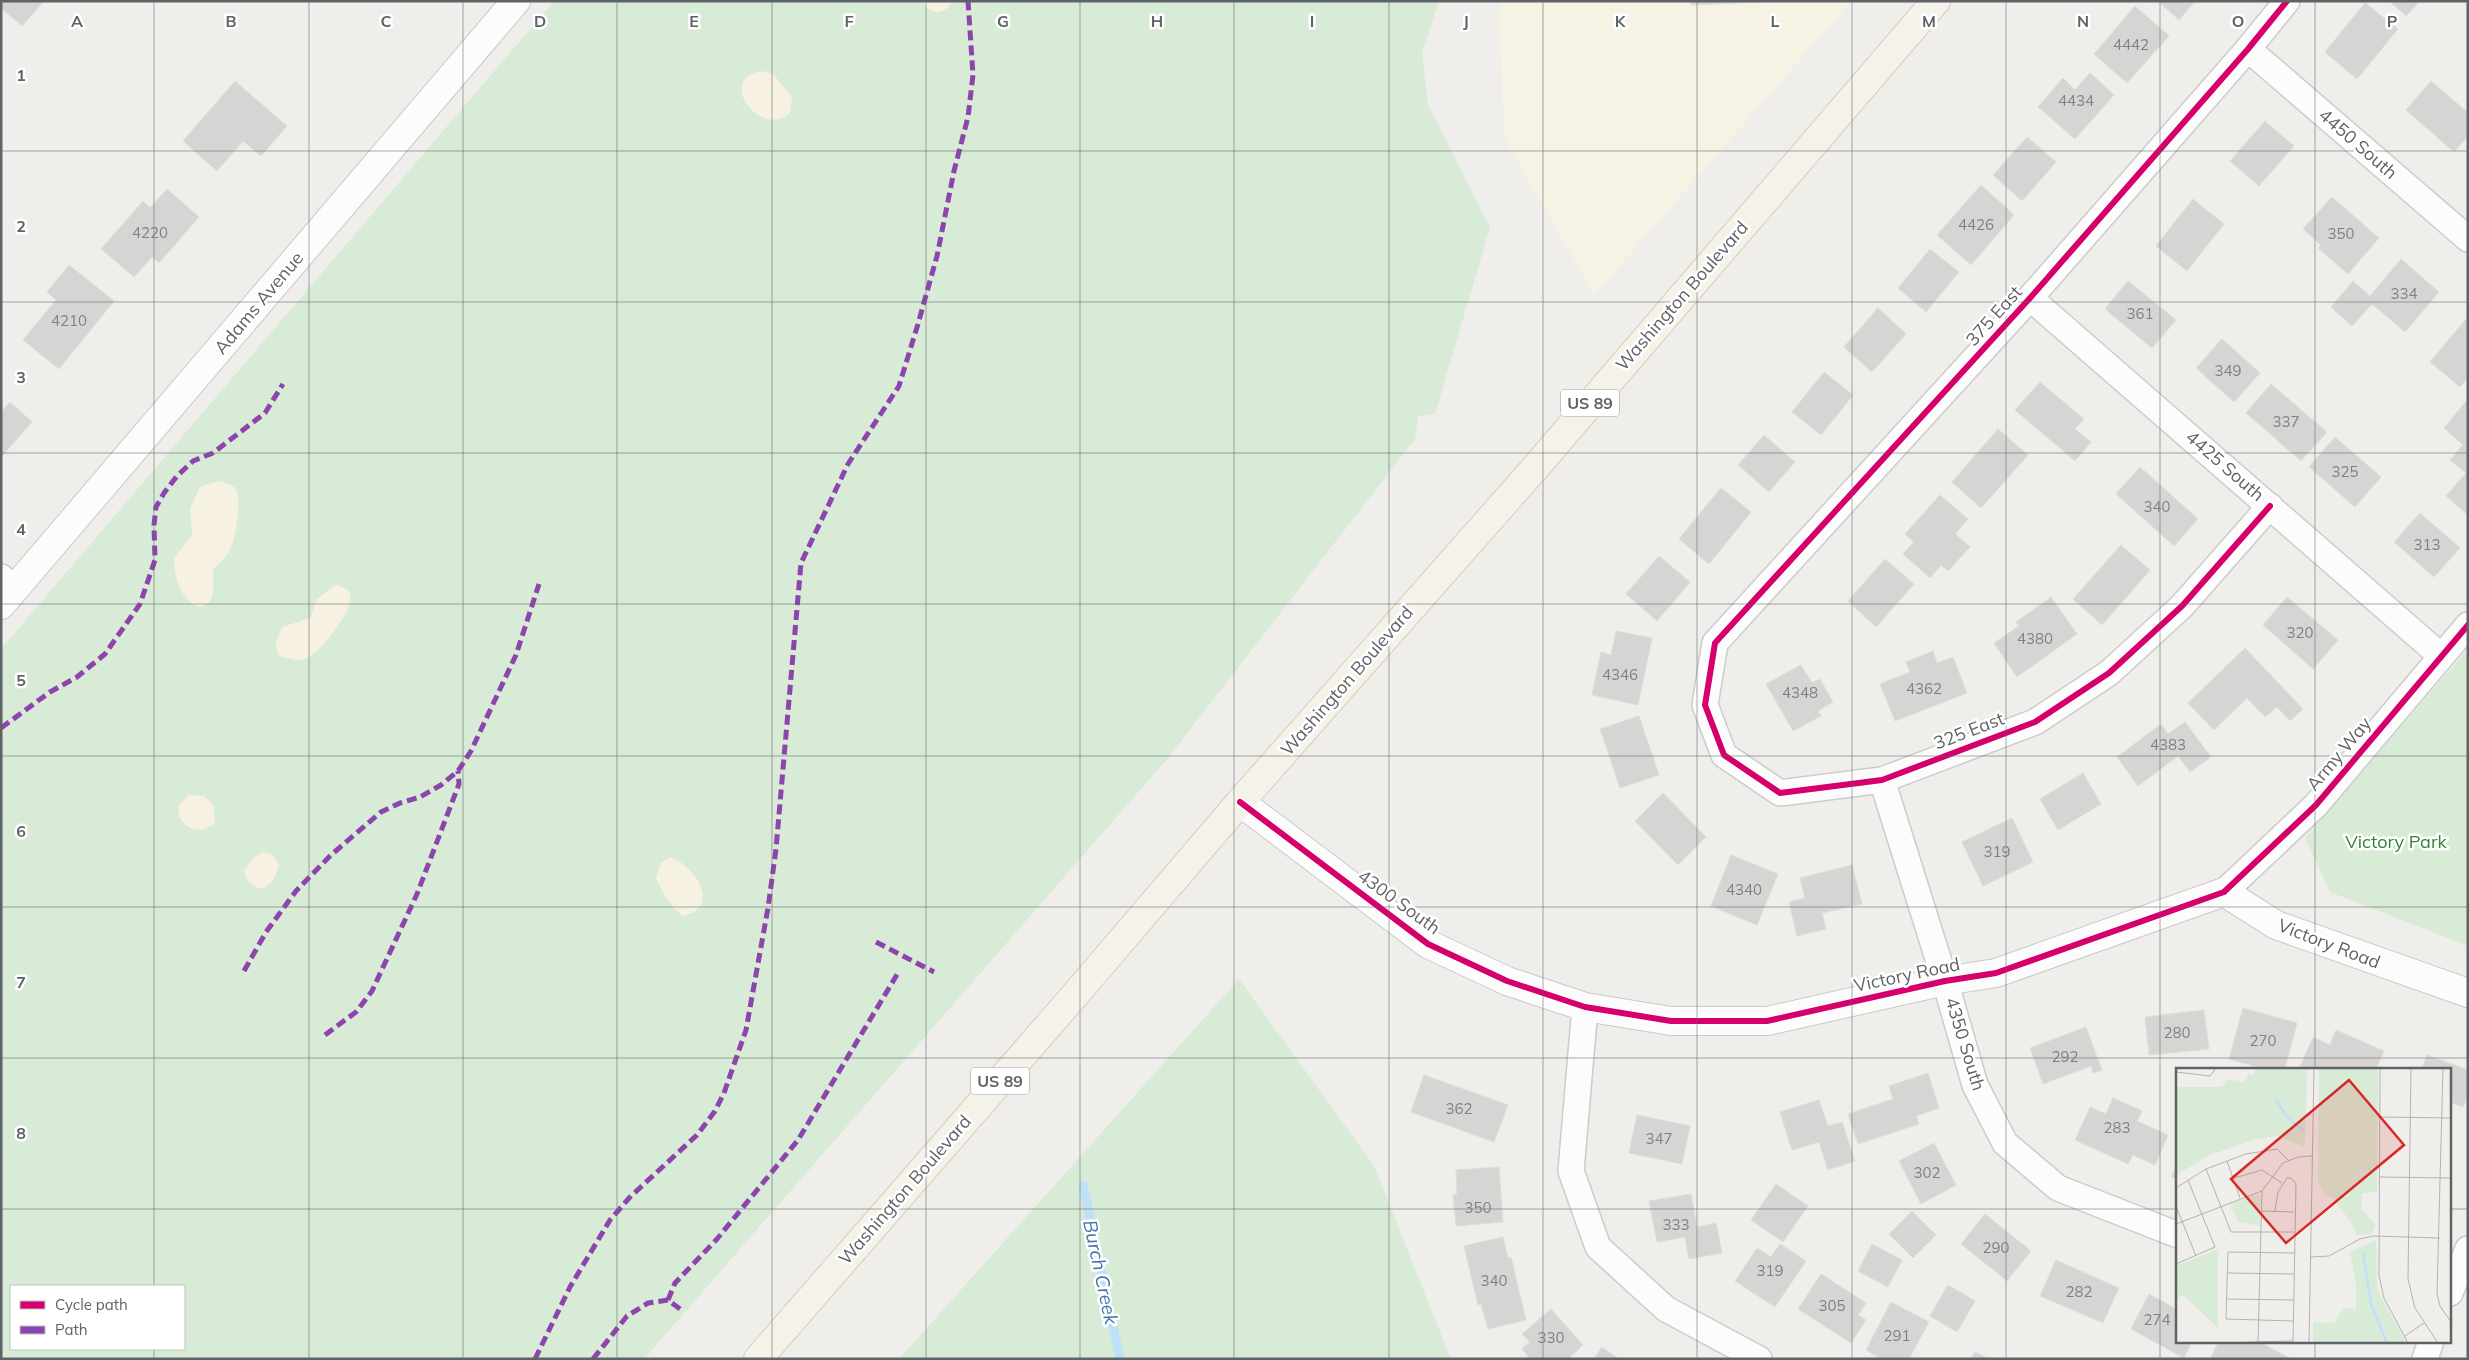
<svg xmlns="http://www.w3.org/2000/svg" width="2469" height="1360" viewBox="0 0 2469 1360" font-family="Mulish,sans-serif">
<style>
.commercial{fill:#f7f3e4}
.green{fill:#d8ebd6;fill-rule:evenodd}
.sand{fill:#f6f1e1}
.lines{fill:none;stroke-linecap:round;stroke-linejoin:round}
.stream{stroke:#bfe0f9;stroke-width:9}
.building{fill:#d6d5d3;stroke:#deddd9}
.street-casing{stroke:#cbcccc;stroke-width:28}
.secondary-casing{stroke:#cacacb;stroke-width:30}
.primary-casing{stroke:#d7ceb8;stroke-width:30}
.street{stroke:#fdfcfc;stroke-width:25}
.secondary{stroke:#fdfcfc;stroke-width:28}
.primary{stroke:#f4f2e9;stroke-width:28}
.quiet{stroke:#8e44ad;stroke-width:5;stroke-dasharray:10 5;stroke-linecap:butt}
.cycleway-casing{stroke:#fff;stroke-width:9}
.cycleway{stroke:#d6006c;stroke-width:6}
.grid{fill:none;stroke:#5f6368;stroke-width:1;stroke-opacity:0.55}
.labels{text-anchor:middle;stroke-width:5;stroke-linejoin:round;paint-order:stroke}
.number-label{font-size:15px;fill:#7e8184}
.shield{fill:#fff;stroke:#8f9295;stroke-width:1}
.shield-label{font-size:16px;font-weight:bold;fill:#5f6368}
.street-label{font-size:18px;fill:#5f6368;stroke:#fff}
.park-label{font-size:18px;fill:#348238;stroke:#fff}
.water-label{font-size:19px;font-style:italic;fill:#4174aa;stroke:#fff}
.inset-river{fill:none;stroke:#bfe0f9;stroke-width:2.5}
.inset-road{fill:none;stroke:#b1b2b2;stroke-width:1}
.view{fill:#d62828;fill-opacity:0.15;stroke:#d62828;stroke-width:2.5}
.inset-edge{fill:none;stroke:#5f6368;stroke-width:2.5}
.grid-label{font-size:16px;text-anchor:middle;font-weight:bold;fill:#5f6368;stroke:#fff;stroke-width:5;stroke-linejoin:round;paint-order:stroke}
</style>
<rect width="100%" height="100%" fill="#efeeea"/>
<path class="commercial" d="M 1499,1 L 1851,1 L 1594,295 L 1504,137 Z"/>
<g class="green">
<path d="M 554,1 L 1439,1 L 1422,53 L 1428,105 L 1490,227 L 1435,414 L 1418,416 L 1415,439 L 1168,758 L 644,1359 L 1,1359 L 1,649 ZM 11,1286 L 184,1286 L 184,1349 L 11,1349 Z"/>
<path d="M 2468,649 L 2468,946 L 2330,892 L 2305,838 Z"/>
<path d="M 1239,979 L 1374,1166 L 1451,1359 L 899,1359 Z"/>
</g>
<g class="sand">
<path d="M 923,1 L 953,1 C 946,14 929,17 923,1 Z"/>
<path d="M 762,71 L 773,74 L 792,97 L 790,113 C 762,140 714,79 762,71 Z"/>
<path d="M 219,481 C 224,483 230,484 234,487 C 244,494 235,542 229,552 C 225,558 218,564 213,570 C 213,584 218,606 197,607 C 179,596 175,579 174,559 L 192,535 L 190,509 L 200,487 Z"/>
<path d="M 335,585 C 341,586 348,588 350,594 C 355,610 318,657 302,660 C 295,661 286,657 279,656 L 275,644 L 282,627 L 310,618 L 317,599 Z"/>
<path d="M 189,795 L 204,796 L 214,806 L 215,823 C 212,825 208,828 205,829 C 191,834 173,819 180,804 C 182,801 186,798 189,795 Z"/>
<path d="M 263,852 L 272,854 L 279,865 C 276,876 272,886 260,889 L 248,882 L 244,871 L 253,858 Z"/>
<path d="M 670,857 C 695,865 722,908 683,916 C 670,907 662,892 656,878 L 661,863 Z"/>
</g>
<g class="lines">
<path class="stream" d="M 1083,1185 L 1120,1359"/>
</g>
<g class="building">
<path d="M 1,1 L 44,1 L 22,26 L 1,8 Z"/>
<path d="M 1691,1 L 1782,1 L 1691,5 Z"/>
<path d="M 2158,1 L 2195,1 L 2179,20 Z"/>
<path d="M 2389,1 L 2420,1 L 2406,16 Z"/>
<path d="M 2365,3 L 2398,29 L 2357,79 L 2325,52 Z"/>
<path d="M 2135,6 L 2169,36 L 2127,83 L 2094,54 Z"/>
<path d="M 2090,73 L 2114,95 L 2075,139 L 2038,107 L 2063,78 L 2075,90 Z"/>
<path d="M 235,81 L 287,126 L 261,156 L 243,141 L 217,171 L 183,141 Z"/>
<path d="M 2431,81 L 2468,113 L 2468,136 L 2454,152 L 2406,110 Z"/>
<path d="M 2265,121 L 2294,146 L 2259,186 L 2230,161 Z"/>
<path d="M 2027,137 L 2056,162 L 2022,201 L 1993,175 Z"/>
<path d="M 1981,185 L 2014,215 L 1971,265 L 1937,235 Z"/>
<path d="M 167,189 L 199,217 L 159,263 L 152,257 L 134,277 L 101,249 L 143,201 L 150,208 Z"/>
<path d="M 2332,197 L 2379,238 L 2348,274 L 2318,248 L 2321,245 L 2303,229 Z"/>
<path d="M 2193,199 L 2224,224 L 2187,271 L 2156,246 Z"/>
<path d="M 1930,249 L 1959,272 L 1926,312 L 1898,288 Z"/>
<path d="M 2401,259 L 2439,292 L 2405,332 L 2372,304 L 2352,326 L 2331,307 L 2353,281 L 2370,296 Z"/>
<path d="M 69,265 L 114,301 L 59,369 L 23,340 L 56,300 L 47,292 Z"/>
<path d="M 2128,281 L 2176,320 L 2152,348 L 2105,309 Z"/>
<path d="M 1878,308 L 1906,334 L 1872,372 L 1844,347 Z"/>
<path d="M 2467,318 L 2468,377 L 2460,387 L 2430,362 Z"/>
<path d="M 2222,339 L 2260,373 L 2234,402 L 2196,368 Z"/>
<path d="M 1824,372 L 1853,395 L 1821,435 L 1792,412 Z"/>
<path d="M 2040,382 L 2084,419 L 2075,429 L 2091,442 L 2075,461 L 2015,410 Z"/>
<path d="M 2271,384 L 2327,432 L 2301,461 L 2246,413 Z"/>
<path d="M 2467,400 L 2468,400 L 2468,515 L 2446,496 L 2466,473 L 2450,460 L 2463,445 L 2444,428 Z"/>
<path d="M 10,402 L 32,422 L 1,457 L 1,412 Z"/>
<path d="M 1998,429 L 2028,455 L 1981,508 L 1952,482 Z"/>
<path d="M 1764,435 L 1795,462 L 1769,492 L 1738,465 Z"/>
<path d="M 2335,437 L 2381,477 L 2355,507 L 2309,467 Z"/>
<path d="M 2140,467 L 2198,519 L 2174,546 L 2116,494 Z"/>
<path d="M 1721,488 L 1751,512 L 1709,564 L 1679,539 Z"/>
<path d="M 1940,495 L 1968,519 L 1955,534 L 1970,547 L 1948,571 L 1941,565 L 1930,578 L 1903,554 L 1914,542 L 1905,534 Z"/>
<path d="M 2420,513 L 2460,548 L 2434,577 L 2394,542 Z"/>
<path d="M 2121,545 L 2150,570 L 2102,625 L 2073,599 Z"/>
<path d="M 1659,556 L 1690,582 L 1657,621 L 1626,594 Z"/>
<path d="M 1885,559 L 1914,584 L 1876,627 L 1848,601 Z"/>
<path d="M 2051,597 L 2077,634 L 2017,677 L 1994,643 L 2019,626 L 2016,622 Z"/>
<path d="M 2287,597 L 2338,640 L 2313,669 L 2263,625 Z"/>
<path d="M 1616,631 L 1652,638 L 1638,705 L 1592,695 L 1601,652 L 1611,655 Z"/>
<path d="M 2245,648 L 2303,709 L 2290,721 L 2277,707 L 2265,717 L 2247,698 L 2214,730 L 2188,703 Z"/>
<path d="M 1933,651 L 1937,663 L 1953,657 L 1967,693 L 1895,721 L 1880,684 L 1910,672 L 1906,662 Z"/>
<path d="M 1801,665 L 1812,683 L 1820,679 L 1833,702 L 1818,711 L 1821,716 L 1793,731 L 1766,684 Z"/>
<path d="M 1639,716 L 1659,775 L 1620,788 L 1600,729 Z"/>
<path d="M 2185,722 L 2211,757 L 2190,772 L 2178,756 L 2138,786 L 2117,757 L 2161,724 L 2168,734 Z"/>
<path d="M 2083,773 L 2101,804 L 2058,830 L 2040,799 Z"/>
<path d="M 1663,793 L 1706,837 L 1678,865 L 1635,821 Z"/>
<path d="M 2012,818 L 2033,862 L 1983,886 L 1962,842 Z"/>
<path d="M 1731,855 L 1778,874 L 1757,925 L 1711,906 Z"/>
<path d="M 1852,865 L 1862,904 L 1822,913 L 1826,929 L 1797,936 L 1789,902 L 1805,898 L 1800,878 Z"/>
<path d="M 2243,1008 L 2297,1023 L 2285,1069 L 2264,1069 L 2229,1059 Z"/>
<path d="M 2204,1010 L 2209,1049 L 2149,1055 L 2145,1017 Z"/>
<path d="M 2086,1027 L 2102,1070 L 2093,1073 L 2091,1066 L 2043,1084 L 2030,1048 Z"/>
<path d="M 2336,1030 L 2384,1051 L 2376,1069 L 2299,1069 L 2313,1037 L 2330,1045 Z"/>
<path d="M 2427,1055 L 2468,1070 L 2468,1094 L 2463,1107 L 2450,1102 L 2450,1069 L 2422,1069 Z"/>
<path d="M 1928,1073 L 1939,1108 L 1916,1116 L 1919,1124 L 1858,1144 L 1848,1114 L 1893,1099 L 1889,1086 Z"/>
<path d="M 1424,1075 L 1508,1105 L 1494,1142 L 1411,1112 Z"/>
<path d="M 2113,1098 L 2142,1111 L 2137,1121 L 2168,1135 L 2155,1165 L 2133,1155 L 2128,1164 L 2075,1140 L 2090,1107 L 2106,1114 Z"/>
<path d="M 1819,1100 L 1828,1126 L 1842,1122 L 1855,1161 L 1828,1170 L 1819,1142 L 1792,1150 L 1780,1112 Z"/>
<path d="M 1637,1115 L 1690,1126 L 1682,1164 L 1629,1153 Z"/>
<path d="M 1934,1143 L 1956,1185 L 1921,1204 L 1899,1161 Z"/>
<path d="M 2178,1163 L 2178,1180 L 2171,1176 Z"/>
<path d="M 1499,1167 L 1503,1222 L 1456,1226 L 1453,1195 L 1457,1194 L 1456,1170 Z"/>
<path d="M 1776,1184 L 1808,1206 L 1783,1242 L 1751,1220 Z"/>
<path d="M 1691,1194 L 1697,1227 L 1716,1223 L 1722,1253 L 1689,1259 L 1685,1237 L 1657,1242 L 1649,1201 Z"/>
<path d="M 1912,1211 L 1936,1235 L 1913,1258 L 1889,1234 Z"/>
<path d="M 1985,1214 L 2031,1251 L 2007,1281 L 1961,1244 Z"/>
<path d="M 1503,1237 L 1508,1258 L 1511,1257 L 1526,1320 L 1488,1329 L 1481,1304 L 1478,1305 L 1464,1246 Z"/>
<path d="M 1780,1244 L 1806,1261 L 1775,1307 L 1735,1281 L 1757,1248 L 1771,1257 Z"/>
<path d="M 1872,1244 L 1902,1260 L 1888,1287 L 1858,1271 Z"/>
<path d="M 2056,1260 L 2119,1288 L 2103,1323 L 2040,1296 Z"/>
<path d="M 1821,1274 L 1866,1303 L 1858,1315 L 1866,1320 L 1851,1343 L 1798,1309 Z"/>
<path d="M 1948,1285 L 1975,1301 L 1957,1332 L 1930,1316 Z"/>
<path d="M 2149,1294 L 2178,1310 L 2178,1341 L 2192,1341 L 2184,1358 L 2131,1329 Z"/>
<path d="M 1891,1302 L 1929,1322 L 1909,1359 L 1882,1359 L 1866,1350 Z"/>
<path d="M 1551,1309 L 1583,1345 L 1568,1359 L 1530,1359 L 1522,1349 L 1530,1342 L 1522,1334 Z"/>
<path d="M 2219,1341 L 2258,1341 L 2291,1359 L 2210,1359 Z"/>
<path d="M 1602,1347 L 1619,1359 L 1594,1359 Z"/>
<path d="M 1975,1352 L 1989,1359 L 1971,1359 Z"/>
</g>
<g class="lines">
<defs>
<g id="street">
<path d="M 2248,49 L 2468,239"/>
<path d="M 2030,298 L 2441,656"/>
<path d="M 2270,506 L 2182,606 L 2109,673 L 2035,722 L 1882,780 L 1780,793 L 1724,755 L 1705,705 L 1715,643 L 2030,298 L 2248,49 L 2287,1"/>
<path d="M 1,577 L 15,589"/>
<path d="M 1882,780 L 1945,981 L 1975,1085 L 2005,1143 L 2058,1188 L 2178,1235"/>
<path d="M 2224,892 L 2316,805 L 2468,625"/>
<path d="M 1585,1007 L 1571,1171 L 1598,1247 L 1666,1309 L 1759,1359"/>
<path d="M 2450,1293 L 2468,1249"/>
<path d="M 2425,1359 L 2431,1341"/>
</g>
<g id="secondary">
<path d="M 1,605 L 516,1"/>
<path d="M 1240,802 L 1428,944 L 1507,981 L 1585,1007 L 1671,1021 L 1767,1021 L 1945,981 L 1996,973 L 2224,892 L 2276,925 L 2468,993"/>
</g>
<path id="primary" d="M 758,1359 L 1075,995 L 1240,802 L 1535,468 L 1936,1"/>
</defs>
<use href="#street" class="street-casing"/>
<use href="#secondary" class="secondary-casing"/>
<use href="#primary" class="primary-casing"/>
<use href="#street" class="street"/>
<use href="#secondary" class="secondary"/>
<use href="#primary" class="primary"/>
<g class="quiet">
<path d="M 1,728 L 50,692 L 77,677 L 105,654 L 140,604 L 155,560 L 154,525 L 156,507 L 164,493 L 177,476 L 193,461 L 213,453 L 265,413 L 283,384"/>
<path d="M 876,942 L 934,972"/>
<path d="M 244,971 L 266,932 L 296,891 L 331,855 L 381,812 L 400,803 L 420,797 L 441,785 L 458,771 L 471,751 L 516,655 L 539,584"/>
<path d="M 325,1035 L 356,1012 L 372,991 L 417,894 L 459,784 L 458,771"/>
<path d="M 680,1309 L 668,1300 L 675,1283 L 717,1239 L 798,1140 L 898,973"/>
<path d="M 535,1359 L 570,1287 L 610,1220 L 630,1197 L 697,1135 L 715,1111 L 724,1093 L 746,1030 L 768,908 L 776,849 L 801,563 L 848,464 L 899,386 L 918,324 L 937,256 L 954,171 L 968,117 L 973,75 L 968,1"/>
<path d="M 593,1359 L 627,1316 L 648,1303 L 668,1300"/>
</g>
<defs>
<g id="cycleway">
<path d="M 2270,506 L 2182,606 L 2109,673 L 2035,722 L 1882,780 L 1780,793 L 1724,755 L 1705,705 L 1715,643 L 2030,298 L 2248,49 L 2287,1"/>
<path d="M 1240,802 L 1428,944 L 1507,981 L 1585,1007 L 1671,1021 L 1767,1021 L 1945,981 L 1996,973 L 2224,892 L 2316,805 L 2468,625"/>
</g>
</defs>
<use href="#cycleway" class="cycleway-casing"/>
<use href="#cycleway" class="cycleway"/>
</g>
<path class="grid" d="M 154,1 L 154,1286M 309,1 L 309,1359M 463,1 L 463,1359M 617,1 L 617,1359M 772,1 L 772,1359M 926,1 L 926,1359M 1080,1 L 1080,1359M 1234,1 L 1234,1359M 1389,1 L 1389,1359M 1543,1 L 1543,1359M 1697,1 L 1697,1359M 1852,1 L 1852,1359M 2006,1 L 2006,1359M 2160,1 L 2160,1359M 2315,1 L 2315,1069M 1,151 L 2468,151M 1,302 L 2468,302M 1,453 L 2468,453M 1,604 L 2468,604M 1,756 L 2468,756M 1,907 L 2468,907M 1,1058 L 2468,1058M 1,1209 L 2178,1209M 2450,1209 L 2468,1209M 2315,1341 L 2315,1359M 154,1349 L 154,1359"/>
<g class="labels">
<g class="number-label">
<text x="2131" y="50">4442</text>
<text x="2076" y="106">4434</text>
<text x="1976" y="230">4426</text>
<text x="150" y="238">4220</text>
<text x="2341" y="239">350</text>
<text x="2404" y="299">334</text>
<text x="2140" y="319">361</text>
<text x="69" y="326">4210</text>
<text x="2228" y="376">349</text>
<text x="2286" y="427">337</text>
<text x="2345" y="477">325</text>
<text x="2157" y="512">340</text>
<text x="2427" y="550">313</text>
<text x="2300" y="638">320</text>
<text x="2035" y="644">4380</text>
<text x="1620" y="680">4346</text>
<text x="1924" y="694">4362</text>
<text x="1800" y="698">4348</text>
<text x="2168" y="750">4383</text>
<text x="1997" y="857">319</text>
<text x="1744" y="895">4340</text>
<text x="2177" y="1038">280</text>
<text x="2263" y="1046">270</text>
<text x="2065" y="1062">292</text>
<text x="1459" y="1114">362</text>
<text x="2117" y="1133">283</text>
<text x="1659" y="1144">347</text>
<text x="1927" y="1178">302</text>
<text x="1478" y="1213">350</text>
<text x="1676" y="1230">333</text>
<text x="1996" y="1253">290</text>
<text x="1770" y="1276">319</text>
<text x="1494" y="1286">340</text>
<text x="2079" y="1297">282</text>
<text x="1832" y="1311">305</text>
<text x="2157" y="1325">274</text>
<text x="1897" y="1341">291</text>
<text x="1551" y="1343">330</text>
</g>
<g class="shield">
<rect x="1561" y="389.5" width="58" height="27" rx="4"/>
<rect x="971" y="1067.5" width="58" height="27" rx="4"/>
</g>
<g class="shield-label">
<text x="1590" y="409">US 89</text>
<text x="1000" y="1087">US 89</text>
</g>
<g class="street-label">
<text transform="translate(2358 144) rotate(41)" y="6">4450 South</text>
<text transform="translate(1682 296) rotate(-49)" y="6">Washington Boulevard</text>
<text transform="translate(259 303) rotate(-50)" y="6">Adams Avenue</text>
<text transform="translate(1994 316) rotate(-48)" y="6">375 East</text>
<text transform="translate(2225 466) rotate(41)" y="6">4425 South</text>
<text transform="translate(1347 681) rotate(-49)" y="6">Washington Boulevard</text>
<text transform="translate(1969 731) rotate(-21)" y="6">325 East</text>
<text transform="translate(2339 754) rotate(-50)" y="6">Army Way</text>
<text transform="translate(1399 902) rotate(36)" y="6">4300 South</text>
<text transform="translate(2329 944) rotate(21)" y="6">Victory Road</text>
<text transform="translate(1907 975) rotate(-12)" y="6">Victory Road</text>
<text transform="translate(1965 1044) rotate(73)" y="6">4350 South</text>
<text transform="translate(905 1190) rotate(-49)" y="6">Washington Boulevard</text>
</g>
<g class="park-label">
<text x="2396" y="848">Victory Park</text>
</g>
<g class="water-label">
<text transform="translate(1101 1272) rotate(78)" y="7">Burch Creek</text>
</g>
</g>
<g transform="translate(2176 1068)">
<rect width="275" height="275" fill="#efeeea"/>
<path d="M 79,0 L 131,0 L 129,79 L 101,68 L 77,72 L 34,87 L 0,107 L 0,19 L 46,19 L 51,11 L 68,14 L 73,6 L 78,8 ZM 143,0 L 202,0 L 201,124 L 186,125 L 186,141 L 199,157 L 196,166 L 180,167 L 176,156 L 158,131 L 147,125 L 142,114 ZM 81,127 L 84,129 L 84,158 L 62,154 L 54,136 ZM 200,172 L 201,221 L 230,275 L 137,275 L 137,254 L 158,255 L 168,240 L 180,241 L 180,216 L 174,184 ZM 42,181 L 42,260 L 7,227 L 0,232 L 0,198 Z" fill="#d8ebd6"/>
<path class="inset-river" d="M 100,32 L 111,49 L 128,63M 187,184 L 195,236 L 211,275"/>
<path class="inset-road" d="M 204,0 L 203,208 L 208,230 L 232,275M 235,0 L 232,211 L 239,240 L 262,275M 267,0 L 261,226 L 264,238 L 275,254M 0,4 L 34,8 L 40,0M 203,49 L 275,50M 51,93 L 64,130M 30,101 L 55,164 L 118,164M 203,109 L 275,110M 58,110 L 86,102 L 106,115M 0,120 L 30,101 L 70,86 L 101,81 L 112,92M 0,138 L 20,188M 85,143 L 118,144M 99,143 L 102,124 L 111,110 L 115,110 L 120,115 L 117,275M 0,156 L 86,123M 135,189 L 153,188 L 184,171 L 197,168 L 264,170M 0,196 L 39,179 L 12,112M 51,205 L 118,206M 51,231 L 117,232M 117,253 L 50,251 L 52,184 L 118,185M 229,268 L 248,255M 37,275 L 117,273M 82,275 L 86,123 L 107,95 L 122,89 L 136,88M 133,275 L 138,0"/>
<path class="view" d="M 173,12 L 228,77 L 110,175 L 55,111 Z"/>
<rect width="275" height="275" class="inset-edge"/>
</g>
<g class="grid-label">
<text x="77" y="27">A</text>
<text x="231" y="27">B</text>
<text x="386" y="27">C</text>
<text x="540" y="27">D</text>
<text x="694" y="27">E</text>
<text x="849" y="27">F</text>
<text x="1003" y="27">G</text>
<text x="1157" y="27">H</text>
<text x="1312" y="27">I</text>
<text x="1466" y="27">J</text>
<text x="1620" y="27">K</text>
<text x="1775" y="27">L</text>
<text x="1929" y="27">M</text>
<text x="2083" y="27">N</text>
<text x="2238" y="27">O</text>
<text x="2392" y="27">P</text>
<text x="21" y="81">1</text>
<text x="21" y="232">2</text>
<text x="21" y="383">3</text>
<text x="21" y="535">4</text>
<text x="21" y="686">5</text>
<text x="21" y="837">6</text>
<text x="21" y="988">7</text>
<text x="21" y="1139">8</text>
</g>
<rect width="2469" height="1360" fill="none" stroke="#5f6368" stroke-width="5"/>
<rect x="10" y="1285" width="175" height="65" fill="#ffffff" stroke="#bfc1c3"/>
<rect x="20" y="1301" width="25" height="8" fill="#d6006c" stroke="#bfc1c3"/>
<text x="55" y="1310" font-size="15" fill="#5f6368">Cycle path</text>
<rect x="20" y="1326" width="25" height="8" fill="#8e44ad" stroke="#bfc1c3"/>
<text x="55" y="1335" font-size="15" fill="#5f6368">Path</text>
</svg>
